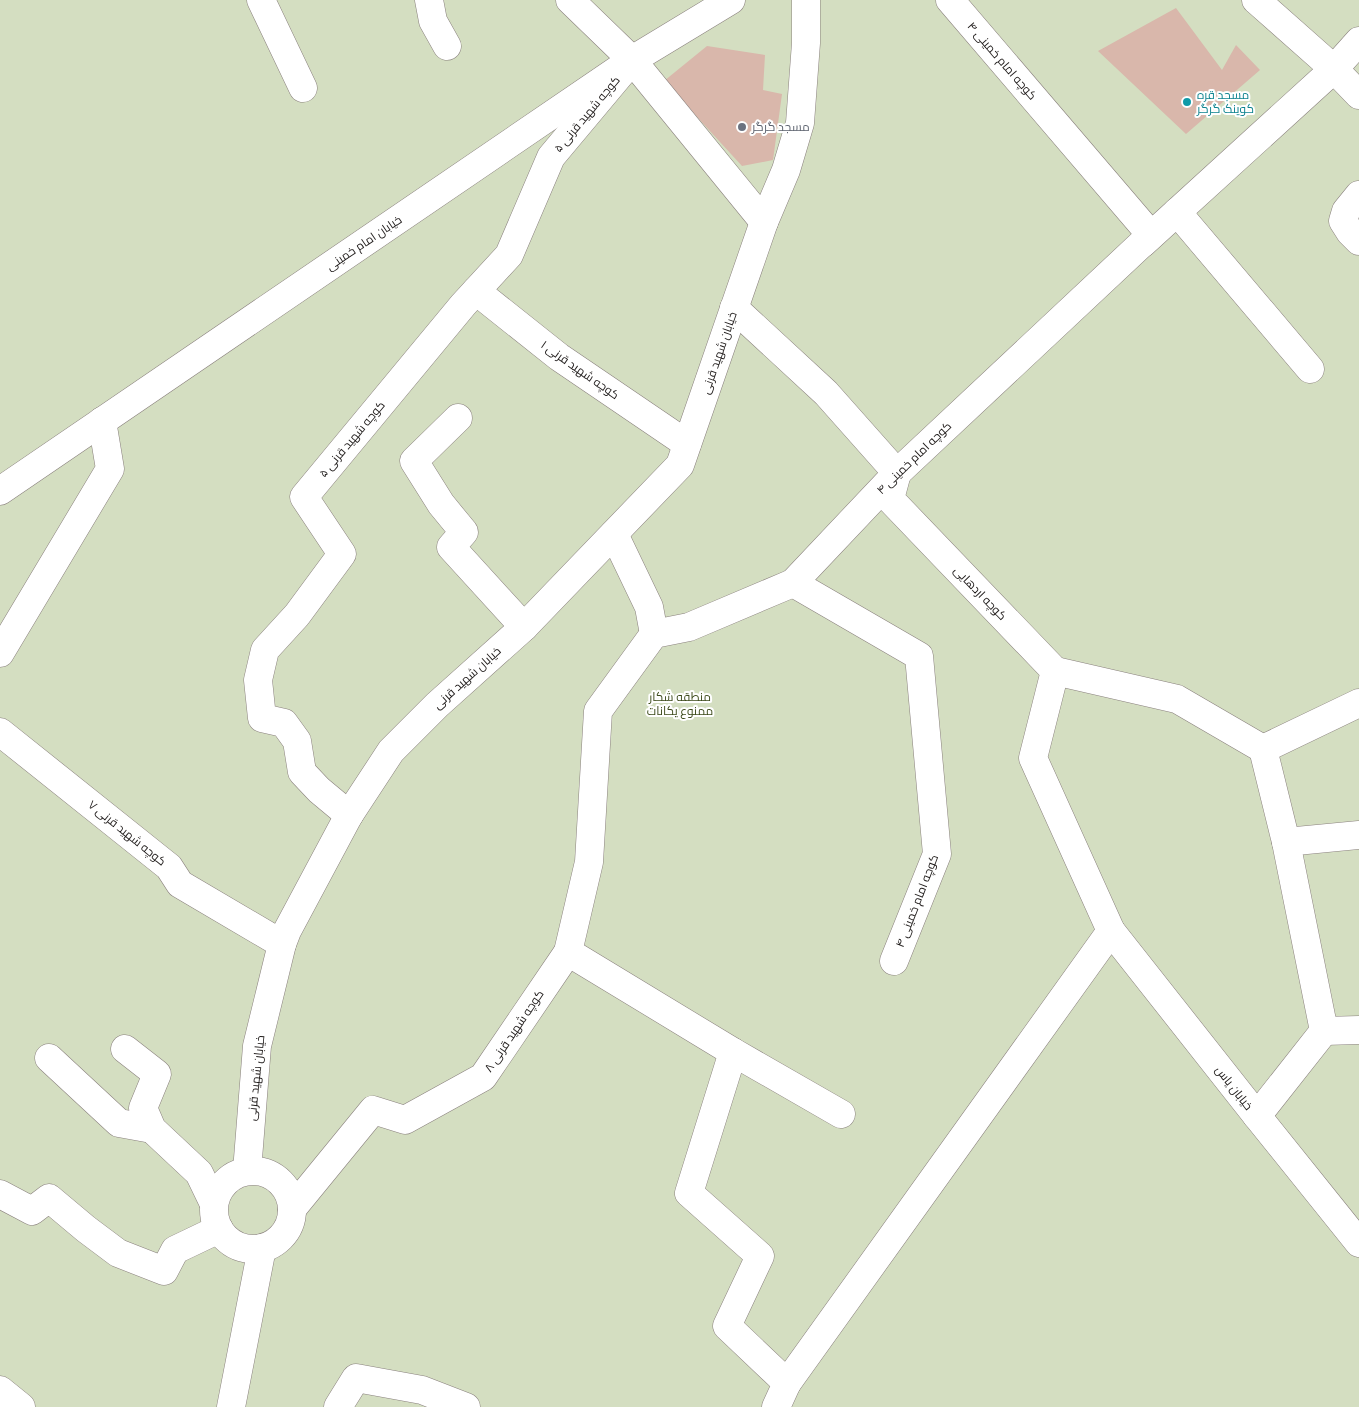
<svg xmlns="http://www.w3.org/2000/svg" width="1359" height="1407" viewBox="0 0 1359 1407" font-family="Signika,Cairo,sans-serif">
<style>
.green{fill:#d4dec1}
.building{fill:#d9b7ab}
.lines{fill:none;stroke-linecap:round;stroke-linejoin:round}
.minor-casing{stroke:#8a817e;stroke-width:29}
.major-casing{stroke:#8a817e;stroke-width:29}
.minor{stroke:#fff;stroke-width:28}
.major{stroke:#fff;stroke-width:28}
.culture-dot{fill:#0f9aa8;stroke:#fff;stroke-width:2}
.worship-dot{fill:#6b7280;stroke:#fff;stroke-width:2}
.labels{text-anchor:middle;stroke-width:4;stroke-linejoin:round;paint-order:stroke}
.street-label{font-size:12px;fill:#1f1b1a;stroke:#fff}
.culture-label{font-size:12px;fill:#0d838f;stroke:#fff;text-anchor:start}
.worship-label{font-size:12px;fill:#5b616d;stroke:#fff;text-anchor:start}
.park-label{font-size:12px;fill:#3b4919;stroke:#fff}
</style>
<rect width="100%" height="100%" fill="#f4eae7"/>
<rect class="green" x="0" y="0" width="1359" height="1407"/>
<g class="building">
<path d="M 1176,8 L 1222,70 L 1236,45 L 1260,70 L 1186,134 L 1098,51 Z"/>
<path d="M 707,46 L 765,55 L 763,90 L 782,94 L 773,160 L 742,166 L 664,81 Z"/>
</g>
<g class="lines">
<defs>
<g id="minor">
<path d="M 261,0 L 303,88"/>
<path d="M 429,0 L 433,21 L 447,46"/>
<path d="M 1256,0 L 1334,69 L 1359,95"/>
<path d="M 1359,195 L 1346,211 L 1343,221 L 1350,232 L 1359,241"/>
<path d="M 1177,212 L 1310,369"/>
<path d="M 1143,243 L 1334,69 L 1359,41"/>
<path d="M 476,291 L 559,357 L 687,444"/>
<path d="M 734,308 L 826,393 L 897,473 L 890,499 L 1055,671 L 1033,758 L 1111,931 L 1257,1116 L 1359,1243"/>
<path d="M 458,418 L 414,461 L 441,504 L 464,532 L 451,547 L 524,627"/>
<path d="M 614,534 L 649,607 L 654,634"/>
<path d="M 793,583 L 689,627 L 654,634 L 598,711 L 589,862 L 568,952 L 733,1052 L 841,1114"/>
<path d="M 0,653 L 110,469 L 102,421"/>
<path d="M 1055,671 L 1177,699 L 1263,749 L 1286,842 L 1324,1031 L 1257,1116"/>
<path d="M 0,732 L 169,867 L 180,884 L 282,944"/>
<path d="M 1263,749 L 1359,703"/>
<path d="M 349,815 L 319,790 L 302,772 L 297,741 L 284,723 L 262,718 L 258,680 L 265,650 L 297,615 L 342,554 L 304,497 L 463,305 L 509,255 L 551,157 L 623,71"/>
<path d="M 1286,842 L 1359,835"/>
<path d="M 894,961 L 937,854 L 919,656 L 793,583 L 897,473 L 1151,235 L 950,0"/>
<path d="M 1324,1031 L 1359,1030"/>
<path d="M 125,1049 L 157,1074 L 143,1108 L 152,1129 L 199,1173 L 214,1204"/>
<path d="M 733,1052 L 689,1193 L 760,1256 L 727,1326 L 787,1383 L 776,1407"/>
<path d="M 49,1058 L 119,1123 L 152,1129"/>
<path d="M 0,1194 L 32,1211 L 49,1198 L 86,1229 L 118,1253 L 164,1271 L 175,1250 L 219,1229"/>
<path d="M 292,1209 L 373,1110 L 405,1120 L 483,1077 L 568,952"/>
<path d="M 787,1383 L 1111,931"/>
<path d="M 0,1390 L 21,1407"/>
<path d="M 338,1407 L 356,1378 L 422,1390 L 466,1407"/>
</g>
<g id="major">
<path d="M 570,0 L 632,60 L 764,222 L 786,170 L 800,123 L 806,43 L 806,0"/>
<path d="M 0,491 L 632,60 L 731,0"/>
<path d="M 247,1171 L 257,1046 L 282,944 L 287,931 L 349,815 L 391,751 L 437,705 L 524,627 L 680,465 L 764,222"/>
<circle cx="253" cy="1210" r="39"/>
<path d="M 231,1407 L 262,1248"/>
</g>
</defs>
<use href="#minor" class="minor-casing"/>
<use href="#major" class="major-casing"/>
<use href="#minor" class="minor"/>
<use href="#major" class="major"/>
</g>
<circle class="culture-dot" cx="1187" cy="102" r="5"/>
<circle class="worship-dot" cx="742" cy="127" r="5"/>
<g class="labels">
<g class="street-label">
<text transform="translate(1002 61) rotate(49)" y="4">کوچه امام خمینی ۴</text>
<text transform="translate(587 114) rotate(-50)" y="4">کوچه شهید قرنی ۵</text>
<text transform="translate(364 243) rotate(-34)" y="4">خیابان امام خمینی</text>
<text transform="translate(719 353) rotate(-71)" y="4">خیابان شهید قرنی</text>
<text transform="translate(580 370) rotate(35)" y="4">کوچه شهید قرنی ۱</text>
<text transform="translate(352 439) rotate(-50)" y="4">کوچه شهید قرنی ۵</text>
<text transform="translate(914 458) rotate(-44)" y="4">کوچه امام خمینی ۴</text>
<text transform="translate(980 593) rotate(46)" y="4">کوچه اردهایی</text>
<text transform="translate(467 678) rotate(-42)" y="4">خیابان شهید قرنی</text>
<text transform="translate(127 833) rotate(39)" y="4">کوچه شهید قرنی ۷</text>
<text transform="translate(917 901) rotate(-69)" y="4">کوچه امام خمینی ۴</text>
<text transform="translate(514 1031) rotate(-56)" y="4">کوچه شهید قرنی ۸</text>
<text transform="translate(256 1078) rotate(-84)" y="4">خیابان شهید قرنی</text>
<text transform="translate(1234 1088) rotate(52)" y="4">خیابان یاس</text>
</g>
<g class="culture-label">
<text x="1197" y="99">مسجد قره<tspan x="1197" dy="14">کوینک گرگر</tspan></text>
</g>
<g class="worship-label">
<text x="752" y="131">مسجد گرگر</text>
</g>
<g class="park-label">
<text x="680" y="701">منطقه شکار<tspan x="680" dy="14">ممنوع یکانات</tspan></text>
</g>
</g>
</svg>
